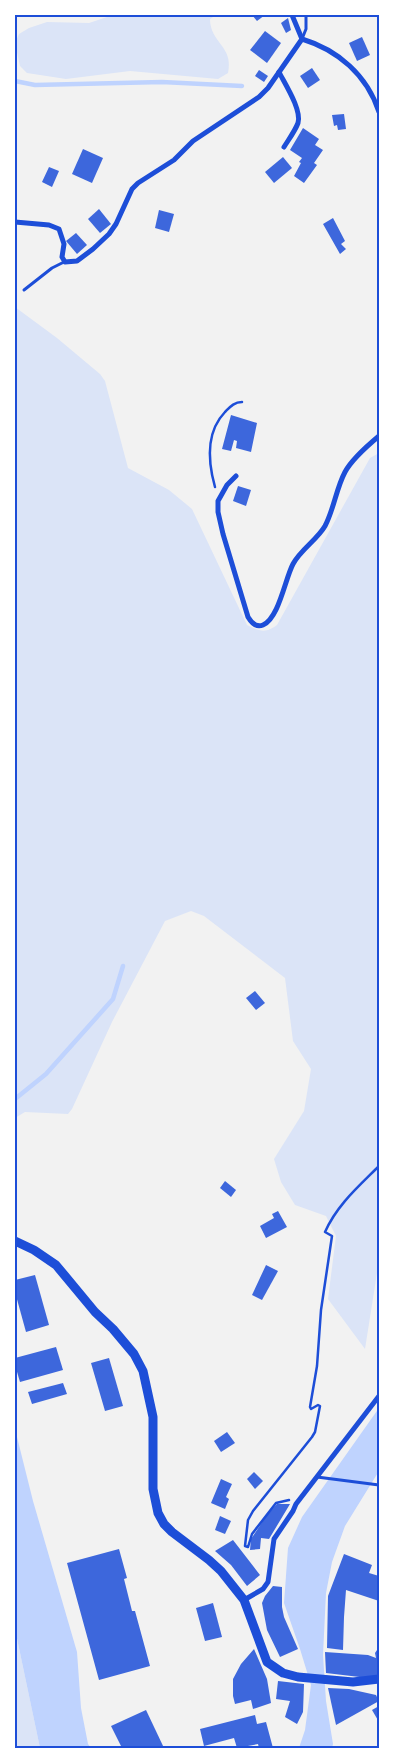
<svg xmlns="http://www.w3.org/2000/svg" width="394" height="1763" viewBox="0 0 394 1763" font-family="'Space Grotesk',sans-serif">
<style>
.green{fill:#dbe4f7}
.water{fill:#bfd3fe}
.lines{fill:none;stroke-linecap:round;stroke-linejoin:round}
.stream{stroke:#bfd3fe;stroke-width:4.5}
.building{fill:#3d67dc}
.path{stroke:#1d4ed8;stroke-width:2.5}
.service{stroke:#1d4ed8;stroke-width:3}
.minor{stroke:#1d4ed8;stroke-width:5}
.secondary{stroke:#1d4ed8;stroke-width:9}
.neatline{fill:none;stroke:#1d4ed8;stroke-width:2}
</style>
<rect width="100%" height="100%" fill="#f2f2f2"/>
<g class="green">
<path d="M 113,15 L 216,15 L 210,19 C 210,43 234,46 228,73 L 218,79 L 130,71 L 66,79 L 27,73 L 20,66 L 15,43 L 19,34 L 29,28 L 47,22 L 89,23 Z"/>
<path d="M 15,307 L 57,338 L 100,374 L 105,381 L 128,468 L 169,490 L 192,509 L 247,625 C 260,631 265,634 277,625 L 370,458 L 379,453 L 379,1271 L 377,1273 L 365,1349 L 328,1299 L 336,1236 L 326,1216 L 295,1205 L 281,1182 L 274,1159 L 304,1111 L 311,1069 L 293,1041 L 285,978 L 204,916 L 191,911 L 165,921 L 112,1022 L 72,1109 L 68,1114 L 25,1112 L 15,1118 Z"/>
<path d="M 15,1629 L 40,1748 L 15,1748 Z"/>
</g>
<g class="water">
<path d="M 379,1408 L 379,1471 L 345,1526 L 332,1562 L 326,1593 L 323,1655 L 326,1701 L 333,1744 L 332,1748 L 299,1748 L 305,1730 L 311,1685 L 300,1649 L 284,1603 L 288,1548 L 302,1517 Z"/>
<path d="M 15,1429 L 33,1501 L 77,1652 L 81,1708 L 88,1744 L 91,1748 L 40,1748 L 15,1629 Z"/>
</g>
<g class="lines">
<g class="stream">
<path d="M 15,81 L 35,85 L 162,82 L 242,86"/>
<path d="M 15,1099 L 46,1074 L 113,999 L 123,966"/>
</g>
</g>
<g class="building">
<path d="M 252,15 L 265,15 L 257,21 Z"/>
<path d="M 288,18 L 291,30 L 286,33 L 281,23 Z"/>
<path d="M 265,31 L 281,43 L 267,63 L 250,50 Z"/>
<path d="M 362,37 L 370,55 L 357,61 L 349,43 Z"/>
<path d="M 312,68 L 320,80 L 308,88 L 300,76 Z"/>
<path d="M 259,70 L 268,76 L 264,82 L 255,76 Z"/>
<path d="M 344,114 L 346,129 L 338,130 L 337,125 L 334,126 L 332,115 Z"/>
<path d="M 303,128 L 319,139 L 315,145 L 323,150 L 314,163 L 317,165 L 304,183 L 294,176 L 301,163 L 299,162 L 302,158 L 290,150 Z"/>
<path d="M 83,149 L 103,158 L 92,183 L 72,174 Z"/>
<path d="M 283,157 L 292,168 L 274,183 L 265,172 Z"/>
<path d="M 49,167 L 59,171 L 52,187 L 42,182 Z"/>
<path d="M 99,209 L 111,224 L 100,233 L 88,219 Z"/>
<path d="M 159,210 L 174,214 L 169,232 L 155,228 Z"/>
<path d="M 333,218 L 345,241 L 341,244 L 346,249 L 340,254 L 323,224 Z"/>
<path d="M 76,233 L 87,245 L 77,254 L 66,241 Z"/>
<path d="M 231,415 L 257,423 L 251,452 L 236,448 L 237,441 L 234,440 L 231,451 L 222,449 Z"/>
<path d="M 238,486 L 251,490 L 246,506 L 233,501 Z"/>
<path d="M 255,991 L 265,1003 L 256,1010 L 246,998 Z"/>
<path d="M 225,1181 L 236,1190 L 231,1197 L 220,1188 Z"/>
<path d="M 278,1211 L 287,1227 L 266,1238 L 260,1226 L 274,1218 L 272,1214 Z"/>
<path d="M 266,1265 L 278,1271 L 262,1300 L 252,1295 Z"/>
<path d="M 35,1275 L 49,1325 L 26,1332 L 15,1292 L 15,1280 Z"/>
<path d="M 56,1347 L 63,1370 L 20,1382 L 15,1365 L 15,1358 Z"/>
<path d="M 109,1358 L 123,1406 L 105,1411 L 91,1363 Z"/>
<path d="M 63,1383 L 67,1394 L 32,1404 L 28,1392 Z"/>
<path d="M 227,1432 L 235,1443 L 221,1452 L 214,1441 Z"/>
<path d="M 254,1472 L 263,1481 L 255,1489 L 247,1479 Z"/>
<path d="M 221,1479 L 232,1484 L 226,1497 L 229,1499 L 225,1509 L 211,1503 Z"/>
<path d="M 277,1504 L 290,1504 L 269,1539 L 261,1538 L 260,1549 L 250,1550 L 251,1539 L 267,1515 Z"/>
<path d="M 220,1516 L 231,1521 L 225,1534 L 215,1530 Z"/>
<path d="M 233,1540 L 260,1575 L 247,1586 L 231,1565 L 215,1551 Z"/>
<path d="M 119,1549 L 127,1578 L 124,1579 L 132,1611 L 135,1611 L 150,1666 L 99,1680 L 67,1563 Z"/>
<path d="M 344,1554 L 372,1565 L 369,1573 L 379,1576 L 379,1601 L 346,1590 L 344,1617 L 343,1650 L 327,1648 L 328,1596 Z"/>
<path d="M 273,1586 L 282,1587 L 282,1607 L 284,1617 L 298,1649 L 280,1657 L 267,1630 L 262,1603 L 265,1596 Z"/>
<path d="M 213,1603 L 222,1637 L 205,1641 L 196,1608 Z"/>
<path d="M 379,1647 L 379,1675 L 368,1678 L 326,1673 L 325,1652 L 368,1655 L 376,1658 L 375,1653 Z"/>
<path d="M 254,1649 L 267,1679 L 271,1703 L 253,1709 L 251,1700 L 235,1704 L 233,1696 L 233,1679 L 241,1664 Z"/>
<path d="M 278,1681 L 304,1684 L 303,1712 L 297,1724 L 285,1717 L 290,1701 L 276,1699 Z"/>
<path d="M 328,1688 L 349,1689 L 376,1695 L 379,1701 L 336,1725 Z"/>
<path d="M 379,1706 L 379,1722 L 372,1710 Z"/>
<path d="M 146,1710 L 164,1748 L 122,1748 L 111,1726 Z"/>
<path d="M 255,1715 L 257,1724 L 266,1722 L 273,1748 L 259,1748 L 258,1744 L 237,1748 L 234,1738 L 204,1746 L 200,1729 Z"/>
</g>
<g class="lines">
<g class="path">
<path d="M 215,487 C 208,462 205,433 225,412 C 230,407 234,402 242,402"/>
<path d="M 289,1500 L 276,1503 L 252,1534 L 248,1547 L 245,1546 L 248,1520 L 253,1511 L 312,1437 L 315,1432 L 320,1406 L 318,1405 L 311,1409 L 310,1407 L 317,1366 L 321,1310 L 332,1236 L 325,1232 C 337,1205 358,1187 379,1166"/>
</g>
<g class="service">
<path d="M 302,39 L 306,29 L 306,15"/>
<path d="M 24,290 L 52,268 L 64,262"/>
<path d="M 317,1477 L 379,1485"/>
</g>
<g class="minor">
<path d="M 302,39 C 338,50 367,75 379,112"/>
<path d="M 279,72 C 285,84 302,110 298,123 C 295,131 289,139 284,147"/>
<path d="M 15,222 L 49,225 L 59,229 L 64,244 L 62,257 L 65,262 L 77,261 L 93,249 L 109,234 L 116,224 L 132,189 L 138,183 L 174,160 L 193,141 L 259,97 L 268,88 L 302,39 L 292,15"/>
<path d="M 236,476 L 227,485 L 218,501 L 218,512 L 223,534 L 248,617 C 251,622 256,628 263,625 C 279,618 285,579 293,564 C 301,549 317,540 325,526 C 334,509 336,489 345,472 C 352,459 367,446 379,436"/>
<path d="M 244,1600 L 263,1589 L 268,1582 L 274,1539 L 293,1511 L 296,1504 L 379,1396"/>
</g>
<path class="secondary" d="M 15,1241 L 34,1250 L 56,1265 L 95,1312 L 113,1329 L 134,1354 L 143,1371 L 153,1417 L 153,1489 L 158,1513 L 164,1524 L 172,1532 L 209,1560 L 221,1571 L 244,1600 L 267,1662 L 283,1673 L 298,1677 L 353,1682 L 379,1679"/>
</g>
<rect width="394" height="1763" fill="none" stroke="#ffffff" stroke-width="32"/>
<rect x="16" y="16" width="362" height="1731" class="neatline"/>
</svg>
